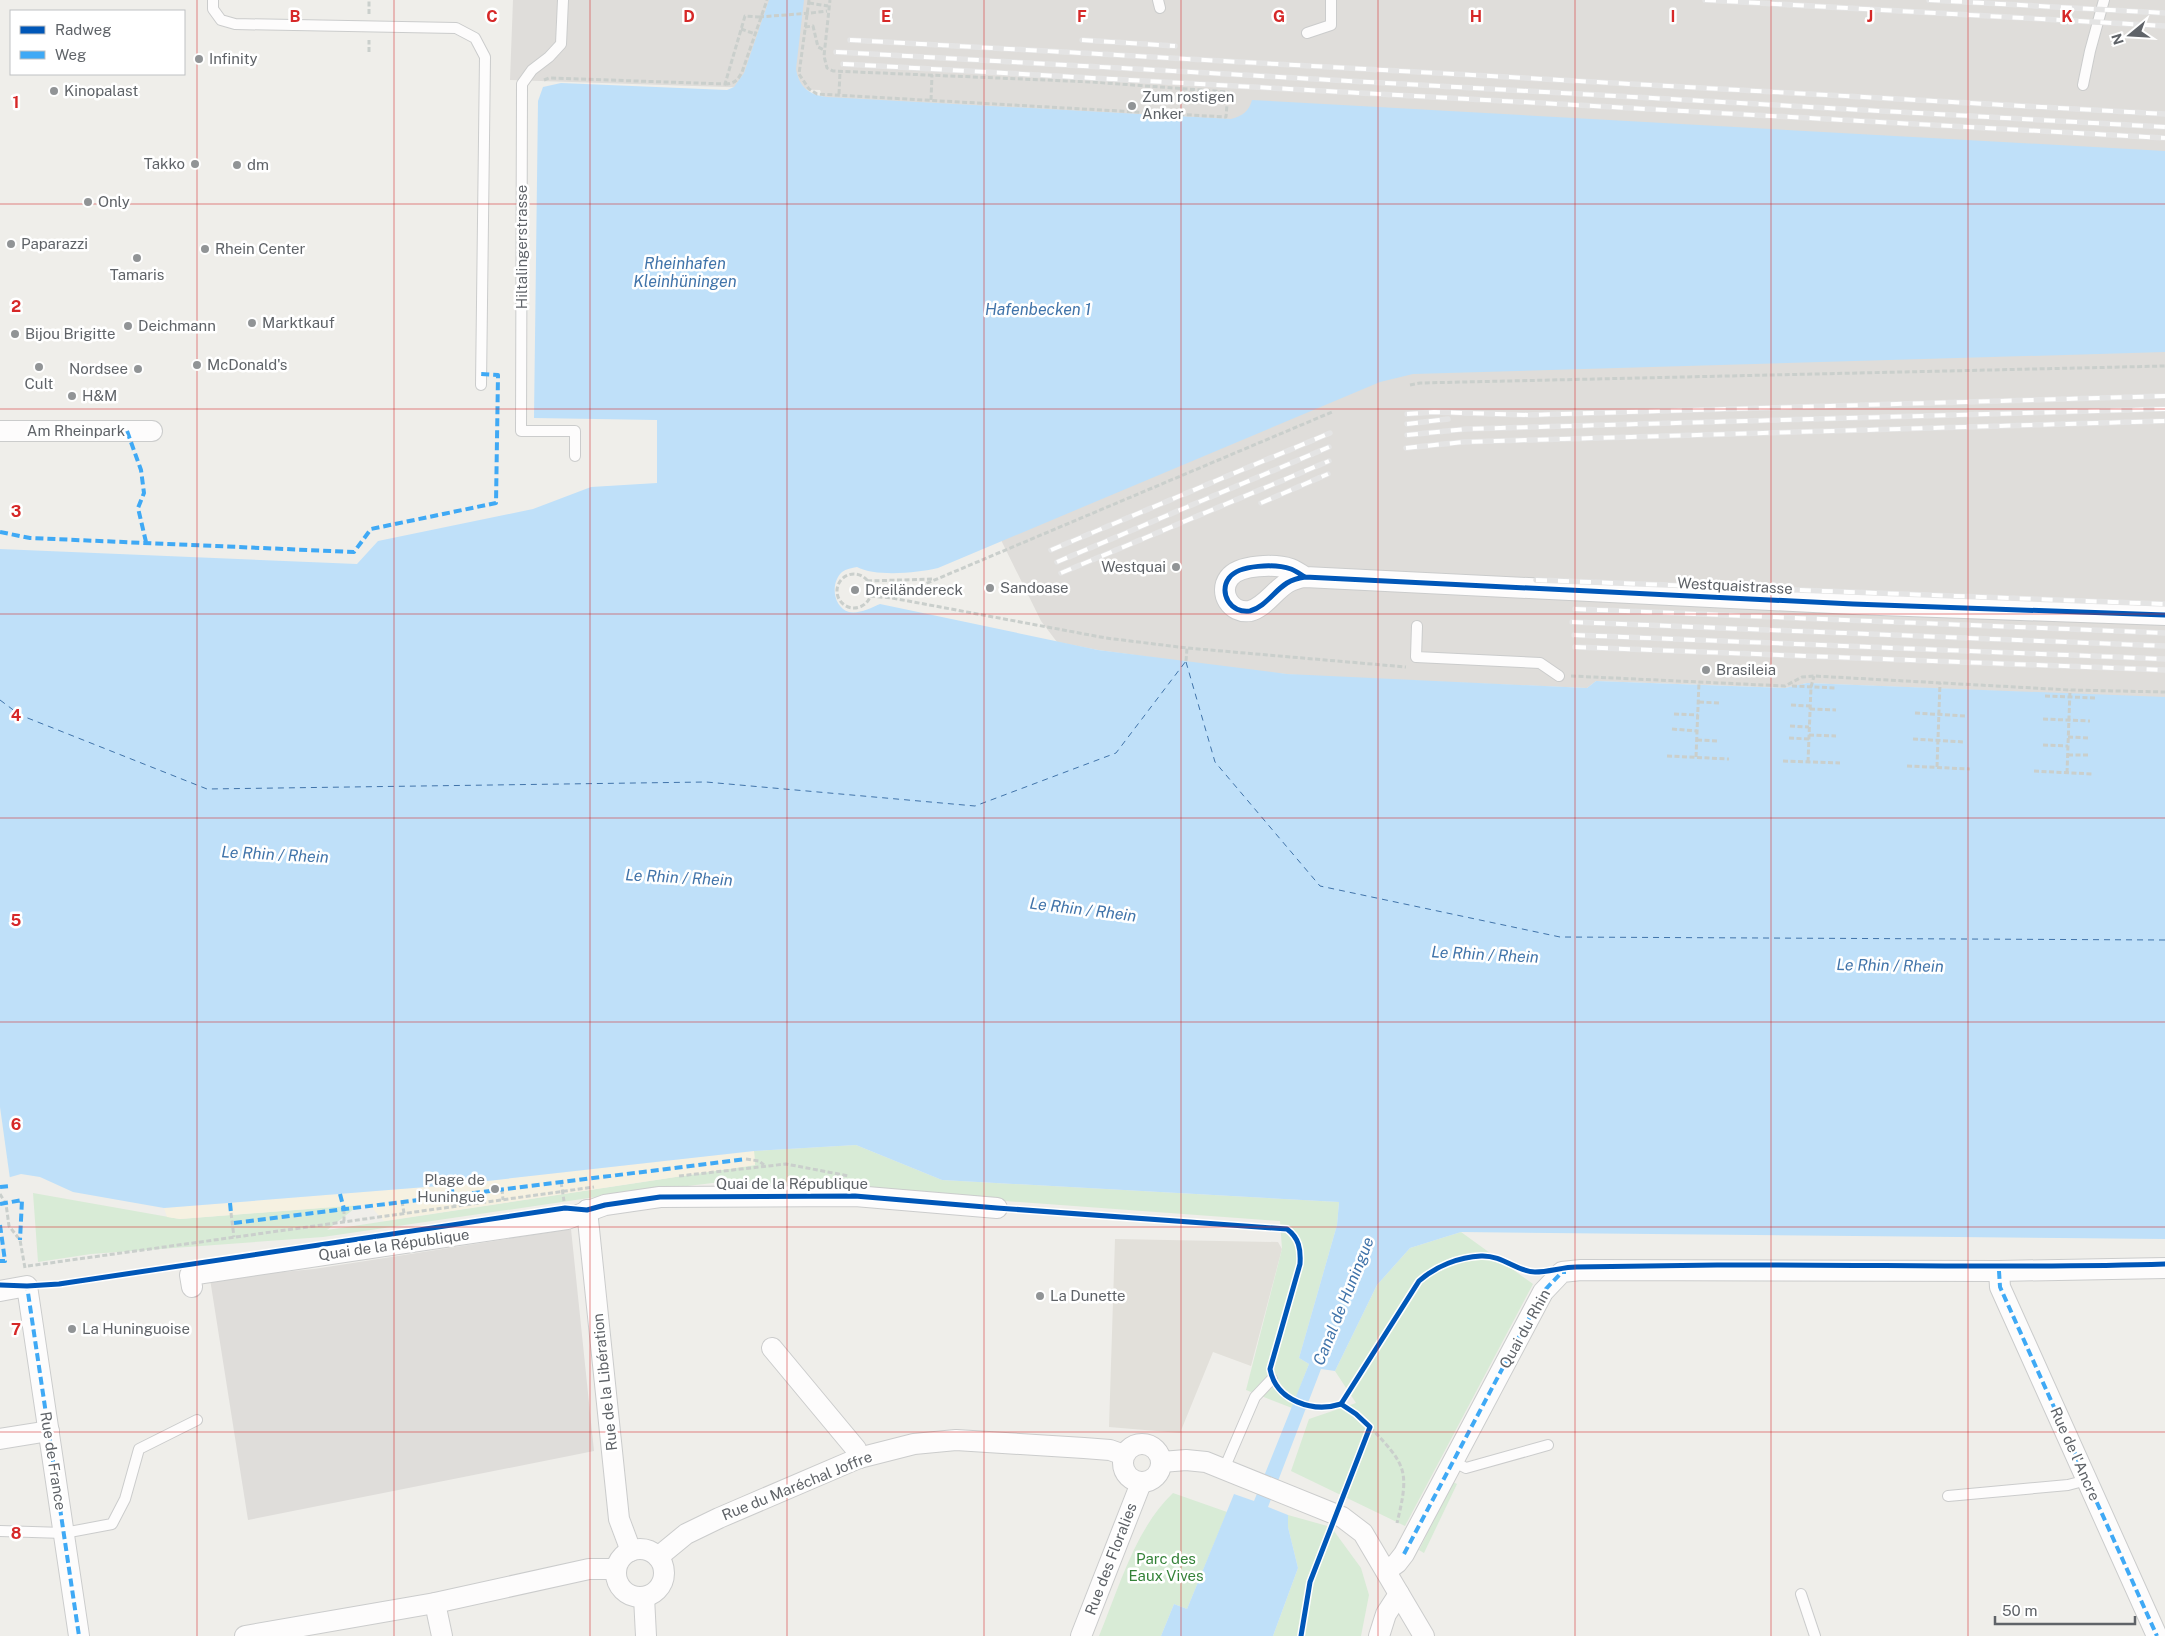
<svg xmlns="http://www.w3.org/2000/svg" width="2165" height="1636" viewBox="0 0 2165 1636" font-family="'Public Sans',sans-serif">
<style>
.industrial{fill:#dfddda}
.education{fill:#e2e0da}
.green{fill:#d8ebd6}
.sand{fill:#f6f1e1}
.water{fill:#bfe0f9}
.pier{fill:#efeeea}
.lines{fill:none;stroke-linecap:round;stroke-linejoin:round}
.ferry{stroke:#4174aa;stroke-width:1;stroke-dasharray:6 5;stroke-linecap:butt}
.lane-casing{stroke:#cbcccc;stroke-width:12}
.street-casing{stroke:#cbcccc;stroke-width:22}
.path{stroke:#cacfcc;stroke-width:3;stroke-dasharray:5 2.5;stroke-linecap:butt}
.lane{stroke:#fdfcfc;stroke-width:10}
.street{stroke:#fdfcfc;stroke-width:20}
.rail-casing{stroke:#e4e4e4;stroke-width:5.5}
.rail{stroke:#fff;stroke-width:4;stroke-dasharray:11;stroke-linecap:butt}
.path-bridge{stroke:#cacfcc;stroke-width:3;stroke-dasharray:5 2.5;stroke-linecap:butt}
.quiet{stroke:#3fa9f5;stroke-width:4;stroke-dasharray:8 4;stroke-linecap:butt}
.cycleway-casing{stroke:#fff;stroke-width:8}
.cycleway{stroke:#0057b8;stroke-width:5}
.grid{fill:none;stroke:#d62828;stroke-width:1;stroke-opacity:0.55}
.poi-dot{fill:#919496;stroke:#fff;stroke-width:2}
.labels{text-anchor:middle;stroke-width:5;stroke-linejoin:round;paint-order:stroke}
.poi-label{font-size:15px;fill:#5f6368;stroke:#fff;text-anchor:start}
.street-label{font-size:15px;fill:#5f6368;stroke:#fff}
.park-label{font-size:15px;fill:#348238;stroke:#fff}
.water-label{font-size:16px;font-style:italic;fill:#4174aa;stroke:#fff}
.grid-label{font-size:16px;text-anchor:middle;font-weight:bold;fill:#d62828;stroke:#fff;stroke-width:5;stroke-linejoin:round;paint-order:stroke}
</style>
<rect width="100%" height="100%" fill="#efeeea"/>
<g class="industrial">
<path d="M 513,0 L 2165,0 L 2165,698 L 1807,683 L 1785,688 L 1596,681 L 1587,688 L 1308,676 L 1252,671 L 1098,650 L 1057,642 L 1041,621 L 1002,542 L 820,90 L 510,80 Z"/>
<path d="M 571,1229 L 594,1451 L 248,1520 L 210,1279 L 314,1269 Z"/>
</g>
<path class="education" d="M 1115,1239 L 1278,1242 L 1282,1249 L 1251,1366 L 1213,1352 L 1180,1433 L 1109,1427 Z"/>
<g class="green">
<path d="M 856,1145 L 942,1180 L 1339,1202 L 1337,1225 L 1299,1358 L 1309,1364 L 1292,1408 L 1246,1390 L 1282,1249 L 1280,1221 L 729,1181 L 589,1198 L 323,1237 L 91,1254 L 38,1262 L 33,1193 L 180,1219 L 359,1205 L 327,1230 L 755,1165 L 754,1151 Z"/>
<path d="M 1461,1232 L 1533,1284 L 1405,1526 L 1291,1471 L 1309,1419 L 1356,1403 L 1335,1371 L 1377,1285 L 1410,1248 Z"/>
<path d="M 1453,1482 L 1457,1484 L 1424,1553 L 1419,1550 Z"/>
<path d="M 1173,1493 L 1227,1512 L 1187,1609 L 1174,1604 L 1161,1636 L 1099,1636 C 1119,1588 1135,1529 1173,1493 Z"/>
<path d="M 1288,1515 L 1331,1527 L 1361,1568 L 1369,1595 L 1361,1636 L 1273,1636 L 1298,1568 L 1288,1527 Z"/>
</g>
<path class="sand" d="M 754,1151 L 755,1165 L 384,1221 L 372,1208 L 359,1205 L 180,1219 L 167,1217 L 164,1208 L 451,1185 Z"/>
<path class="water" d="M 769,0 L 804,0 L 796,69 C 799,87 809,95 827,97 L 1231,119 C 1243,116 1249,111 1252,100 L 2165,151 L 2165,352 L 1413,374 L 1380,382 L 938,568 C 918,573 875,577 857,567 C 852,568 846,569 842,572 C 830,583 833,607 849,612 C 859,614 871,608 880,604 L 1098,650 L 1287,674 L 1587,688 L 1596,681 L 1785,688 L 1807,683 L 2165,697 L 2165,1239 L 1461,1232 L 1410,1248 L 1377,1285 L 1335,1371 L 1321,1369 L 1268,1507 L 1288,1515 L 1288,1527 L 1298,1568 L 1273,1636 L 1161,1636 L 1174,1604 L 1187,1609 L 1234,1494 L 1254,1501 L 1309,1364 L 1299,1358 L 1337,1225 L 1339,1202 L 942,1180 L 856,1145 L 754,1151 L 451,1185 L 164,1208 L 73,1192 L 40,1177 L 21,1174 L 0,1180 L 0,549 L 357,564 L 378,541 L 533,509 L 591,487 L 657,483 L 657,420 L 534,418 L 538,101 L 543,87 L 561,83 L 727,90 L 734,87 L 744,73 Z"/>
<path class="pier" d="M 0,1107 L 10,1179 L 0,1182 Z"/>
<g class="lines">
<g class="ferry">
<path d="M 1186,662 L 1215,762 L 1320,886 L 1560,937 L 2165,940"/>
<path d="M 0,700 L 20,715 L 207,789 L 706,782 L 975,806 L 1116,753 L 1186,661"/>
</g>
<defs>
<g id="lane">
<path d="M 213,0 L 213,9 L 221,20 L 235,24 L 456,28 L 475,38 L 485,57 L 481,385"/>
<path d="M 563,0 L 561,44 L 549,57 L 532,70 L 522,84 L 521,431 L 575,431 L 575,456"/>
<path d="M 1158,0 L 1160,8"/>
<path d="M 1307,33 L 1331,25 L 1331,0"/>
<path d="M 2083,85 L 2090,51 L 2104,0"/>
<path d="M 1417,626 L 1416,657 L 1540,663 L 1559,676"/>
<path d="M 1454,1462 L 1466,1468 L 1548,1445"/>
<path d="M 1224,1469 L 1255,1397 L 1272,1379"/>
<path d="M 1948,1496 L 2068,1485 L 2087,1480"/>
<path d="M 0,1531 L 64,1533 L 112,1524 L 125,1499 L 139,1449 L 197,1420"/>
<path d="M 1801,1594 L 1815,1636"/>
</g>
<g id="street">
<path d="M 0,431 L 152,431"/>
<path d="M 1305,577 C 1300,574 1296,571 1291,569 C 1276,564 1239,564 1229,578 C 1218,593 1231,614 1250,611 C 1265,607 1274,591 1287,583 C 1292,580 1299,578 1305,577 L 1853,604 L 2165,615"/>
<path d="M 587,1210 L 619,1519 L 631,1551"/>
<path d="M 1999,1271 L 2000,1287 L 2157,1636"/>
<path d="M 192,1287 L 190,1275 L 567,1219 L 605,1205 L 660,1197 L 855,1196 L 997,1208"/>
<path d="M 0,1291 L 27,1286 L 79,1636"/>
<path d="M 772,1348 L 856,1449 L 859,1458"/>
<path d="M 0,1439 L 49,1431"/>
<circle cx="1142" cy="1463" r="19"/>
<path d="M 1162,1462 L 1186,1460 L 1206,1462 L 1342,1517 L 1363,1533 L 1424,1636"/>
<circle cx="640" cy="1573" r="24"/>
<path d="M 658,1557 L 686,1534 L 719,1518 L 859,1458 L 914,1444 L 956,1440 L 1084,1448 L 1110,1450 L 1124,1455"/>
<path d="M 1386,1571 L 1397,1563 L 1404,1554 L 1543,1292 L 1562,1272 L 1581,1270 L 1999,1271 L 2165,1268"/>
<path d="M 644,1597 L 646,1636"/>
<path d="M 435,1603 L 442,1636"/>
<path d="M 245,1636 L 435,1603 L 589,1569 L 616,1569"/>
<path d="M 1081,1636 L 1141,1483"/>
<path d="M 1379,1636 L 1386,1614 L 1399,1594"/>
</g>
</defs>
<use href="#lane" class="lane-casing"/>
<use href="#street" class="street-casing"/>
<g class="path">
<path d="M 809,0 L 799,74 L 809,89 L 817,94 L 1226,117 L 1228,92 L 1092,82 L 833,71 L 827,68 L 824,56 L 830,0"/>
<path d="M 809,3 L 828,6"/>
<path d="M 811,13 L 827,11"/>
<path d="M 369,14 L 369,0"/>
<path d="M 805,27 L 813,26 L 818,47 L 824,50"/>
<path d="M 741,29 L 755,34"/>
<path d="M 369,52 L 369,40"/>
<path d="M 544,80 L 549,78 L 725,84 L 745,16 L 759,17"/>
<path d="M 725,84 C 734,84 738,80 742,72 L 767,0"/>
<path d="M 839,94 L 840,72"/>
<path d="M 931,100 L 932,75"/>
<path d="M 1410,385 L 1420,383 L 2165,366"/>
<circle cx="854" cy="591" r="17"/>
<path d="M 867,581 L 934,579"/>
<path d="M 870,596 L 892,598 L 1106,638 L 1187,648 L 1406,667"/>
<path d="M 892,598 L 1332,412"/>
<path d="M 1186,661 L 1187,648"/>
<path d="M 1571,676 L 1785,686 L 1802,677 L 1814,676 L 2070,690 L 2165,692"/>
<path d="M 1792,686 L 1837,688"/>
<path d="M 2045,696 L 2096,698"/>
<path d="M 1699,702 L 1719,703"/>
<path d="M 1791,705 L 1810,706"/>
<path d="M 1810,709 L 1836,710"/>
<path d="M 1915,713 L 1966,716"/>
<path d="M 1674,714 L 1698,715"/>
<path d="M 2043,719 L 2090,721"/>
<path d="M 1790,726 L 1809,727"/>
<path d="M 1672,729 L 1697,731"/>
<path d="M 1809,735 L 1836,736"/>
<path d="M 2068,737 L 2089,738"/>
<path d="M 1789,738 L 1809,739"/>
<path d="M 1913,739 L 1965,742"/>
<path d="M 1697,740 L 1718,741"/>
<path d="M 2043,745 L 2068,746"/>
<path d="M 2068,755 L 2089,755"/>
<path d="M 1667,756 L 1729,759"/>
<path d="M 1696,757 L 1699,682"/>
<path d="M 1783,761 L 1840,763"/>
<path d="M 1808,762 L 1811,687 L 1814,676"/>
<path d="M 1907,766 L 1970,769"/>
<path d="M 1937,767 L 1940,683"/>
<path d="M 2034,771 L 2093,774"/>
<path d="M 2067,773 L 2070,690"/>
<path d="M 746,1159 L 759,1161 L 764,1165"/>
<path d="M 679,1176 L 786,1164 L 849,1176"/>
<path d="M 561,1182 L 564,1201"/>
<path d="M 502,1189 L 503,1200"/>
<path d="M 0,1194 L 6,1204 L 9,1226 L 20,1240 L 25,1268"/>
<path d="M 453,1195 L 455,1206"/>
<path d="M 402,1201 L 404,1213"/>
<path d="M 344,1209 L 344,1222"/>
<path d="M 231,1213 L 234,1237"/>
<path d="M 28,1266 L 594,1187"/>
<path d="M 1370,1427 C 1406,1465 1410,1470 1397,1523"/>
</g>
<use href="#lane" class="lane"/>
<use href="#street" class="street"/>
<defs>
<g id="rail">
<path d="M 1705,0 L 2165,26"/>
<path d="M 1929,0 L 2165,13"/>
<path d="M 850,40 L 2165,114"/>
<path d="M 1082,40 L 1175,46"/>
<path d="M 836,52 L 2165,127"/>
<path d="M 843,64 L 2165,138"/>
<path d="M 1407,414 L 1434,412 L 1528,415 L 2165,396"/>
<path d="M 1407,424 L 1448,419"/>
<path d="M 1407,435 L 1466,429 L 2165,409"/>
<path d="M 1406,448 L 1463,442 L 2165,421"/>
<path d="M 1261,503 L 1328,474"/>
<path d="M 1051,550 L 1330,433"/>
<path d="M 1057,562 L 1329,447"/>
<path d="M 1061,573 L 1329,461"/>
<path d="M 1536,580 L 2165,604"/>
<path d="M 1575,609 L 2165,633"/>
<path d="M 1572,622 L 2165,646"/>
<path d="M 1574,635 L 2165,659"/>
<path d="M 1575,647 L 2165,670"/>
</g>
</defs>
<use href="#rail" class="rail-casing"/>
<use href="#rail" class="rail"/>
<path class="path-bridge" d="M 759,17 L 811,13"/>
<g class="quiet">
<path d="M 127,431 L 141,470 L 144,493 L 138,508 L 146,542"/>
<path d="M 0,532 L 30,538 L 354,552 L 371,529 L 496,503 L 498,375 L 481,374"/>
<path d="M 451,1185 L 453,1195"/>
<path d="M 0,1187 L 10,1186"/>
<path d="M 340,1194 L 344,1209"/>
<path d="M 230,1203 L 231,1213"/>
<path d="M 0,1204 L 22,1200 L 20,1240"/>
<path d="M 234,1223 L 746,1159"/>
<path d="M 0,1225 L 5,1261 L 0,1261"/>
<path d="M 1999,1271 L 2000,1287 L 2157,1636"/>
<path d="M 23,1287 L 27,1286 L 79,1636"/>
<path d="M 1404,1554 L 1543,1292 L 1562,1272 L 1566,1272"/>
</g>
<defs>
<g id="cycleway">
<path d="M 1305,577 C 1300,574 1296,571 1291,569 C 1276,564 1239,564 1229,578 C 1218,593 1231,614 1250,611 C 1265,607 1274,591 1287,583 C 1292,580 1299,578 1305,577 L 1853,604 L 2165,615"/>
<path d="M 0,1285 L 27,1286 L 59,1284 L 565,1208 L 587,1210 L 605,1205 L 660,1197 L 855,1196 L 997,1208 L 1287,1229 C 1299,1238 1301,1249 1300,1264 L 1270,1369 C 1276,1401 1313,1413 1341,1404 L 1419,1281 C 1436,1266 1459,1257 1481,1256 C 1503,1255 1517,1272 1535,1272 C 1549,1272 1563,1267 1576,1267 C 1623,1266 1670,1266 1717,1265 C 1866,1264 2016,1269 2165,1264"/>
<path d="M 1301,1636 L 1310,1582 L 1370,1427 L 1356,1414 L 1341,1404"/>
</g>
</defs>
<use href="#cycleway" class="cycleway-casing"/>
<use href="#cycleway" class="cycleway"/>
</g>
<path class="grid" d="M 197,0 L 197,1636M 394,0 L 394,1636M 590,0 L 590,1636M 787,0 L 787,1636M 984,0 L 984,1636M 1181,0 L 1181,1636M 1378,0 L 1378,1636M 1575,0 L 1575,1636M 1771,0 L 1771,1636M 1968,0 L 1968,1636M 0,204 L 2165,204M 0,409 L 2165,409M 0,614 L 2165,614M 0,818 L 2165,818M 0,1022 L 2165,1022M 0,1227 L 2165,1227M 0,1432 L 2165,1432"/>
<g class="poi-dot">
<circle cx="199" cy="59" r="5"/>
<circle cx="54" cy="91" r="5"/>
<circle cx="1132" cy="106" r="5"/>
<circle cx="195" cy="164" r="5"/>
<circle cx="237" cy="165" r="5"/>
<circle cx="88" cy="202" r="5"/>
<circle cx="11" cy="244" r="5"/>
<circle cx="205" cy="249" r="5"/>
<circle cx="137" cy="258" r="5"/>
<circle cx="252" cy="323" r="5"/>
<circle cx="128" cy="326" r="5"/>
<circle cx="15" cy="334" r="5"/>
<circle cx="197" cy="365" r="5"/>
<circle cx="39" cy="367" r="5"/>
<circle cx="138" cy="369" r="5"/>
<circle cx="72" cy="396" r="5"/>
<circle cx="1176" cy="567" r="5"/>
<circle cx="990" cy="588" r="5"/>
<circle cx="855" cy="590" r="5"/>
<circle cx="1706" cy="670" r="5"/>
<circle cx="495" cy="1189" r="5"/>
<circle cx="1040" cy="1296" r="5"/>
<circle cx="72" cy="1329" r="5"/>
</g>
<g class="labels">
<g class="poi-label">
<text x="209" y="64">Infinity</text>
<text x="64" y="96">Kinopalast</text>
<text x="1142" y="102">Zum rostigen<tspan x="1142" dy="17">Anker</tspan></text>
<text x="185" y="169" text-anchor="end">Takko</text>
<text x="247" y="170">dm</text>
<text x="98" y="207">Only</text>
<text x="21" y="249">Paparazzi</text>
<text x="215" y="254">Rhein Center</text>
<text x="137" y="280" text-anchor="middle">Tamaris</text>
<text x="262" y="328">Marktkauf</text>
<text x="138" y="331">Deichmann</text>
<text x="25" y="339">Bijou Brigitte</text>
<text x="207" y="370">McDonald's</text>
<text x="128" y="374" text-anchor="end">Nordsee</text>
<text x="39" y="389" text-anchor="middle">Cult</text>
<text x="82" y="401">H&amp;M</text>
<text x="1166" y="572" text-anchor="end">Westquai</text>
<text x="1000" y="593">Sandoase</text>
<text x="865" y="595">Dreiländereck</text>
<text x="1716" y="675">Brasileia</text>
<text x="485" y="1185" text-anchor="end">Plage de<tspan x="485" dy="17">Huningue</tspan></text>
<text x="1050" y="1301">La Dunette</text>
<text x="82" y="1334">La Huninguoise</text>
</g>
<g class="street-label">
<text transform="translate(522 247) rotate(-90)" y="5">Hiltalingerstrasse</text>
<text x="76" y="436">Am Rheinpark</text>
<text transform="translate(1735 586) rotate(3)" y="5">Westquaistrasse</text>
<text x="792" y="1189">Quai de la République</text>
<text transform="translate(394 1245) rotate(-8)" y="5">Quai de la République</text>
<text transform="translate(1525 1329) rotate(-61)" y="5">Quai du Rhin</text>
<text transform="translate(605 1382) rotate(-96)" y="5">Rue de la Libération</text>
<text transform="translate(2075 1454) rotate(66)" y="5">Rue de l'Ancre</text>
<text transform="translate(53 1461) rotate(81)" y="5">Rue de France</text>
<text transform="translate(797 1486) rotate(-22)" y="5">Rue du Maréchal Joffre</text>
<text transform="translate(1111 1559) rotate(-69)" y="5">Rue des Floralies</text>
</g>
<g class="park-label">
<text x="1166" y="1564">Parc des<tspan x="1166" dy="17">Eaux Vives</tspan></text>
</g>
<g class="water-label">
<text x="685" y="269">Rheinhafen<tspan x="685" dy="18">Kleinhüningen</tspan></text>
<text x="1038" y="315">Hafenbecken 1</text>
<text transform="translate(275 854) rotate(3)" y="6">Le Rhin / Rhein</text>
<text transform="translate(679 877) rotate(3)" y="6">Le Rhin / Rhein</text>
<text transform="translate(1083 909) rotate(7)" y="6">Le Rhin / Rhein</text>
<text transform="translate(1485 954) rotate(3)" y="6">Le Rhin / Rhein</text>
<text transform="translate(1890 965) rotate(1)" y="6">Le Rhin / Rhein</text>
<text transform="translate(1343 1301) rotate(-68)" y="6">Canal de Huningue</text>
</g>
</g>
<g class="grid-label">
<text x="295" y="22">B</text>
<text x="492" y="22">C</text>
<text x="689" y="22">D</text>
<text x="886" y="22">E</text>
<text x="1082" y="22">F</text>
<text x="1279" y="22">G</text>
<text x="1476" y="22">H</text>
<text x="1673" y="22">I</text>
<text x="1870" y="22">J</text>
<text x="2067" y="22">K</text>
<text x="16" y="108">1</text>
<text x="16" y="312">2</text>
<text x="16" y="517">3</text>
<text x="16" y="721">4</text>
<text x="16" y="926">5</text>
<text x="16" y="1130">6</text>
<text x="16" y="1335">7</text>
<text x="16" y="1539">8</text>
</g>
<rect x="10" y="10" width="175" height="65" fill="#ffffff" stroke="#bfc1c3"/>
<rect x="20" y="26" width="25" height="8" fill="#0057b8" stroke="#bfc1c3"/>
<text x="55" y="35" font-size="15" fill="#5f6368">Radweg</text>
<rect x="20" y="51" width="25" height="8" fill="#3fa9f5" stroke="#bfc1c3"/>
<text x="55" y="60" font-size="15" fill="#5f6368">Weg</text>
<g transform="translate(2130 35) rotate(252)" stroke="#ffffff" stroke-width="4" paint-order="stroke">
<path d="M0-4L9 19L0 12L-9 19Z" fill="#5f6368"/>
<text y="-8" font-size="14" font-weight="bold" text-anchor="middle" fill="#5f6368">N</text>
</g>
<path d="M1995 1616v8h140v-8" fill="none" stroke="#5f6368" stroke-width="2.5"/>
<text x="2002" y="1616" font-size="15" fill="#5f6368" stroke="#ffffff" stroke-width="4" paint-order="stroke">50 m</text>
</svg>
